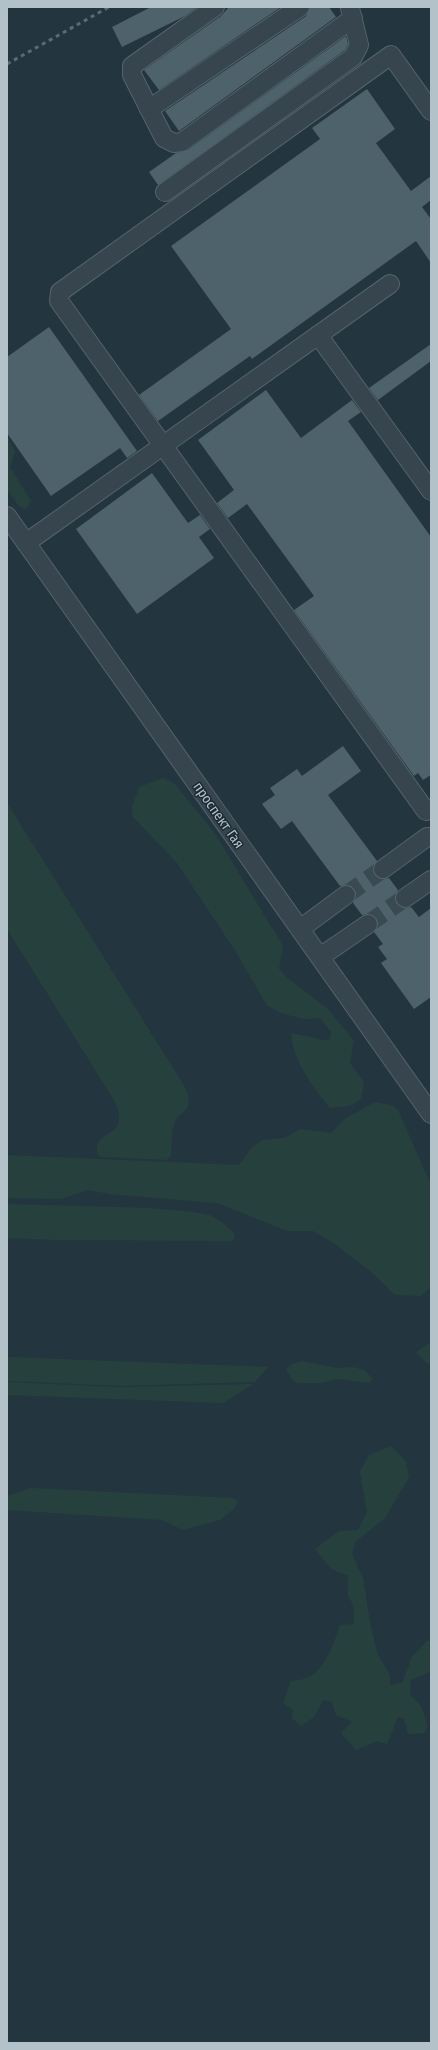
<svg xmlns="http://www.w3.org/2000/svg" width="438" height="2050" viewBox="0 0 438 2050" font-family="'Fira Sans Condensed',sans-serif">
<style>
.green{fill:#26413d}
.building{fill:#4e626b}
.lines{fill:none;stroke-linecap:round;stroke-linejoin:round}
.minor-tunnel{stroke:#394a53;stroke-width:18;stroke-dasharray:18 9;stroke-linecap:butt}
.minor-casing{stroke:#55646c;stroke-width:20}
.minor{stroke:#37464e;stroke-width:18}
.rail{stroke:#596b75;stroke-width:3;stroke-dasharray:4 4;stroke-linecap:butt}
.labels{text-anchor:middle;stroke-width:3;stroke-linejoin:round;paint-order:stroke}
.street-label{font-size:14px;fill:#b3c1c9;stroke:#1c2b33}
</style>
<rect width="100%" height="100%" fill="#23353e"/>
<g class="green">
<path d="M 7,435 L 15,452 L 10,467 L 31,501 L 26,509 L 19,506 L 7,490 Z"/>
<path d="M 163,778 L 174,783 L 214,832 L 283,946 L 279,969 L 290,980 L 329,1010 L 354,1041 L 350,1063 L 364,1082 L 361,1099 L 350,1106 L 330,1108 C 313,1088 293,1061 291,1033 L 329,1041 L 331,1032 L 320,1018 L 304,1019 L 284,1014 L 267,1006 L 236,952 L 177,863 L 133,817 L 132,807 L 139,787 Z"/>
<path d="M 7,803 L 186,1089 C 191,1102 190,1109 177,1117 L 172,1130 L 171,1156 L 166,1160 L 101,1157 L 97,1154 C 94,1125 133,1141 114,1100 L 7,929 Z"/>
<path d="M 375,1102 L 391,1105 L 398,1110 L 431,1185 L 431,1286 L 421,1296 L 395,1295 L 371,1272 L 335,1244 L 313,1231 L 287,1231 L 217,1203 L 109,1194 L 87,1190 L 62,1199 L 7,1198 L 7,1155 L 239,1165 L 252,1147 L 263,1140 L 284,1138 L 301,1129 L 331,1133 L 346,1118 Z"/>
<path d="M 7,1204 L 150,1208 L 193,1212 L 210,1215 L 223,1223 L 235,1234 L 233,1241 L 56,1240 L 7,1238 Z"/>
<path d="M 431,1342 L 431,1363 L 428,1364 L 416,1353 L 419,1350 Z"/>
<path d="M 7,1357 L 268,1367 L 255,1382 L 121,1386 L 7,1381 Z"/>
<path d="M 301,1361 L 338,1368 L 353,1367 L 364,1370 L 373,1379 L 369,1383 L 337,1379 L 321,1383 L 298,1383 L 292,1379 L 286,1370 L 290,1365 Z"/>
<path d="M 7,1382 L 119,1387 L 253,1384 L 223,1403 L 7,1395 Z"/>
<path d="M 391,1446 L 406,1462 L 409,1477 L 385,1518 L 355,1542 L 352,1554 L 363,1578 L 371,1628 L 378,1655 L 390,1675 L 390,1685 L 402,1683 L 412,1657 L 427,1641 L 431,1641 L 431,1671 L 411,1680 L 410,1695 L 421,1706 L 428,1726 L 424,1733 L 408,1734 L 404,1719 L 398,1717 L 387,1744 L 377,1741 L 356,1750 L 341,1733 L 352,1722 L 336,1715 L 332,1702 L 323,1700 L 314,1717 L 301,1726 L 292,1718 L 293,1710 L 283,1703 L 291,1681 C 296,1680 304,1680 309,1677 C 325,1670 335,1640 340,1625 L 354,1624 L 354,1607 L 348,1595 L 348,1576 L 331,1569 L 315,1549 L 339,1531 L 358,1530 L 367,1512 L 360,1472 L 369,1455 Z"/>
<path d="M 31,1488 L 233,1498 L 237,1501 L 236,1507 L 220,1520 L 183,1530 L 162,1520 L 7,1510 L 7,1496 Z"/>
</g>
<g class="building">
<path d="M 151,7 L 197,7 L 185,16 L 122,47 L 112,27 Z"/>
<path d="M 229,7 L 281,7 L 159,90 L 144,70 L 221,16 Z"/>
<path d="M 310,7 L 329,7 L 336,17 L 179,131 L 165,111 L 306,16 Z"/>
<path d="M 346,36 L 348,44 L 345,50 L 158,185 L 149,172 L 176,153 L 188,150 Z"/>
<path d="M 367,89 L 395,129 L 376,143 L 411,191 L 431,176 L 431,200 L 422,207 L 431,219 L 431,263 L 416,241 L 252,359 L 250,356 L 158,421 L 139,395 L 231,329 L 171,246 L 320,139 L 312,128 Z"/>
<path d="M 49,327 L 137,451 L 127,458 L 120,448 L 51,496 L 7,433 L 7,357 Z"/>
<path d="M 431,344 L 431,361 L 378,400 L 369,388 Z"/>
<path d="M 266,390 L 301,438 L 352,400 L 361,412 L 348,421 L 431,537 L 431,775 L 423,780 L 418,773 L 414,776 L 294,610 L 314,596 L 247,504 L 228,518 L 217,503 L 234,490 L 198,440 Z"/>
<path d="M 152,473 L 188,523 L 200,515 L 210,529 L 199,537 L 214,558 L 137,614 L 76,529 Z"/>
<path d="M 343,746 L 361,771 L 328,795 L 377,861 L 373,870 L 375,875 L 384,879 L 389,878 L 398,890 L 395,898 L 397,904 L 405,908 L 411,907 L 419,917 L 431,908 L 431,997 L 414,1009 L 381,963 L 387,959 L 378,947 L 383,944 L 374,932 L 378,924 L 376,918 L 368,914 L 362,915 L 353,903 L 356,894 L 355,889 L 350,885 L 340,886 L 292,821 L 281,829 L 262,804 L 275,795 L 270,788 L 297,769 L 302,776 Z"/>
</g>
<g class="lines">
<g class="minor-tunnel">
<path d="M 346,895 L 383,869"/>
<path d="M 368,924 L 405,898"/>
</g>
<defs>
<g id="minor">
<path d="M 215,7 L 132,66 L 132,75 L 164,138 L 174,143 L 182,142 L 353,18"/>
<path d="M 149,109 L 300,7"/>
<path d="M 165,192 L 353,57 L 359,45 L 350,8"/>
<path d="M 318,335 L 431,491"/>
<path d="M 7,516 L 431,1114"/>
<path d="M 26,543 L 390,284"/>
<path d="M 426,811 L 59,301 L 60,292 L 391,55 L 431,111"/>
<path d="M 383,869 L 427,837"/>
<path d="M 405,898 L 431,880"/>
<path d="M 300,929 L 346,895"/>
<path d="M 320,957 L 368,924"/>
</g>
</defs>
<use href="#minor" class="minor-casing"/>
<use href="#minor" class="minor"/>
<path class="rail" d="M 7,64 L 109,7"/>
</g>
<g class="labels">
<g class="street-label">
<text transform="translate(219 815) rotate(55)" y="5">проспект Гая</text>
</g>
</g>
<rect width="438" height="2050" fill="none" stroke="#b3c1c9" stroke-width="16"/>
</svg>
